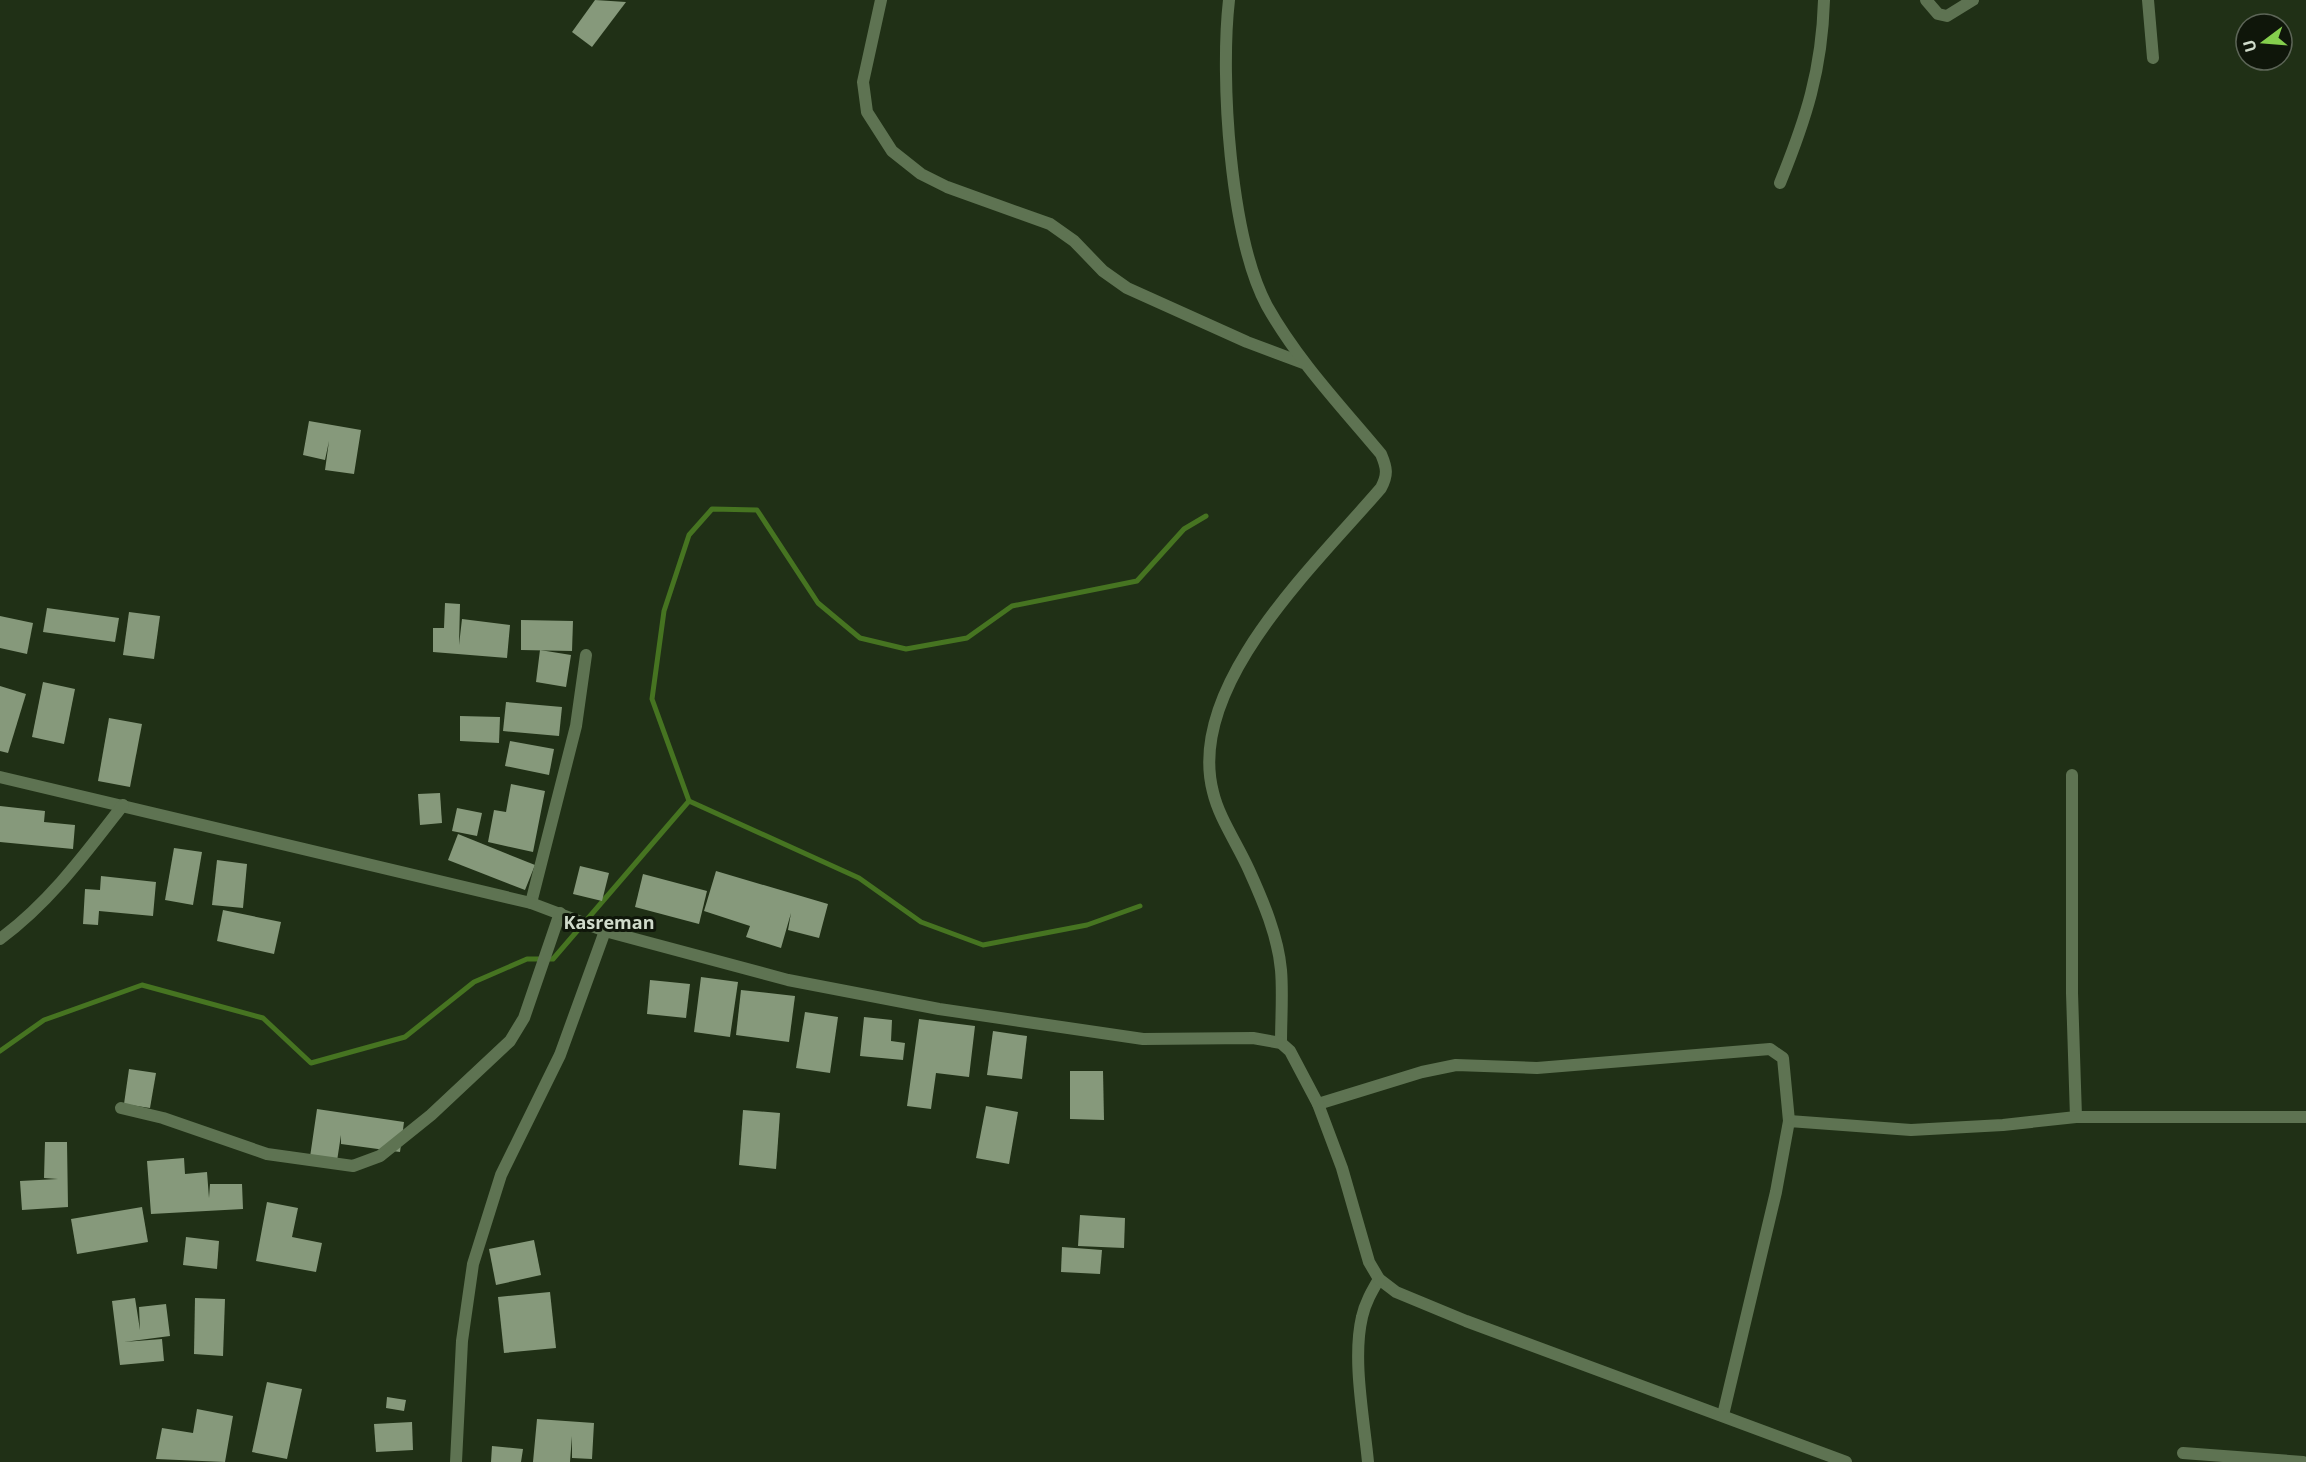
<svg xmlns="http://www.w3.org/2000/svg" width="2306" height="1462" viewBox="0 0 2306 1462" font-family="'Open Sans',sans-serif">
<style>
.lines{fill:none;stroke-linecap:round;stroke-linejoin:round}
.stream{stroke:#467421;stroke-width:5}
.building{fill:#86997b}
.minor{stroke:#5e7352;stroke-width:12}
.tertiary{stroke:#5e7352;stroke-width:12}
.labels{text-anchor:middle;stroke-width:6;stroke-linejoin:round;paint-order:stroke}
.quarter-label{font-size:18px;font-weight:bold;fill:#d0dbcb;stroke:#0f160a}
</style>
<rect width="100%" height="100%" fill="#203016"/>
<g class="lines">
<g class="stream">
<path d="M 689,801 L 652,699 L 664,611 L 689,535 L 712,509 L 757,510 L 818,603 L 860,638 L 906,649 L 967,638 L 1012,606 L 1137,581 L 1184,529 L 1206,516"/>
<path d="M 0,1051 L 44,1020 L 142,985 L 263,1018 L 311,1063 L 405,1037 L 474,982 L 527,959 L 553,959 L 689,801 L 859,878 L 921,922 L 983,945 L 1087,925 L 1140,906"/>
</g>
</g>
<g class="building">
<path d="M 595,0 L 626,2 L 592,47 L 572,32 Z"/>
<path d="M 309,421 L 361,430 L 354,474 L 325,470 L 329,441 L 325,460 L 303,455 Z"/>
<path d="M 445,603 L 460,604 L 459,645 L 462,619 L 510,625 L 507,658 L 433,652 L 433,628 L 444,628 Z"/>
<path d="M 47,608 L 119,618 L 115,642 L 43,632 Z"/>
<path d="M 129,612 L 160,616 L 154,659 L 123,655 Z"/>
<path d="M 0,616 L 33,623 L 27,654 L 0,648 Z"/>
<path d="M 521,620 L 573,621 L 572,651 L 521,650 Z"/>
<path d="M 540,650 L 571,655 L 566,687 L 536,682 Z"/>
<path d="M 43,682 L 75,689 L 64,744 L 32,737 Z"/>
<path d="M 0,686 L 26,694 L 8,753 L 0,751 Z"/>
<path d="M 506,702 L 562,707 L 559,736 L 503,731 Z"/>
<path d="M 460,716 L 500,717 L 499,743 L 460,741 Z"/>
<path d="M 109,718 L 142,724 L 130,787 L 98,781 Z"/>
<path d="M 510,741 L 554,749 L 549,775 L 505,766 Z"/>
<path d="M 511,784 L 545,791 L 533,852 L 488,842 L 494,810 L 506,812 Z"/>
<path d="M 440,793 L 442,823 L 420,825 L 418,794 Z"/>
<path d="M 0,806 L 45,811 L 44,822 L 75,825 L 73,849 L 0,842 Z"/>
<path d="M 457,808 L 482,813 L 477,836 L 452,831 Z"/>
<path d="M 458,834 L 535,865 L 525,890 L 448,860 Z"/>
<path d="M 174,848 L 202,852 L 193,905 L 165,900 Z"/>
<path d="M 217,860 L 247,864 L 243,908 L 212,905 Z"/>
<path d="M 580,866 L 609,873 L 602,901 L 573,894 Z"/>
<path d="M 716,871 L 828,904 L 819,938 L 788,930 L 791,913 L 781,948 L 746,937 L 750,926 L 704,911 Z"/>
<path d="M 643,874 L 707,891 L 699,924 L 635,907 Z"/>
<path d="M 101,876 L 156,882 L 153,916 L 99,911 L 98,925 L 83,924 L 85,889 L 100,890 Z"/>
<path d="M 223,910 L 281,922 L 274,954 L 217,941 Z"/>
<path d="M 701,977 L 738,982 L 730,1037 L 694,1032 Z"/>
<path d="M 650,980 L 690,984 L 686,1018 L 647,1014 Z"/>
<path d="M 741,990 L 795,996 L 789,1042 L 736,1035 Z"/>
<path d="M 805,1012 L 838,1017 L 830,1073 L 796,1068 Z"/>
<path d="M 864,1017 L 892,1020 L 891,1041 L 905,1043 L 903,1060 L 860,1056 Z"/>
<path d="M 919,1019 L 975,1026 L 969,1077 L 936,1073 L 931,1109 L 907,1106 Z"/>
<path d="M 993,1031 L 1027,1036 L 1022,1079 L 987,1075 Z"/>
<path d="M 129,1069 L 156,1073 L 150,1108 L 124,1104 Z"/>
<path d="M 1070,1071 L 1103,1071 L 1104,1120 L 1070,1119 Z"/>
<path d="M 986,1106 L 1018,1112 L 1009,1164 L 976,1158 Z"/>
<path d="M 317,1109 L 404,1122 L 400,1152 L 341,1144 L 341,1135 L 337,1161 L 310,1157 Z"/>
<path d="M 743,1110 L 780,1113 L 776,1169 L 739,1165 Z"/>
<path d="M 45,1142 L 67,1142 L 68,1207 L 22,1210 L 20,1181 L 58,1179 L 44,1178 Z"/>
<path d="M 184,1158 L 185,1174 L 207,1172 L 209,1198 L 210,1184 L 242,1184 L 243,1209 L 151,1214 L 147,1161 Z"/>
<path d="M 267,1202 L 298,1208 L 292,1237 L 322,1243 L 316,1272 L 256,1261 Z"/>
<path d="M 142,1207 L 148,1242 L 77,1254 L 71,1219 Z"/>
<path d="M 1080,1215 L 1125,1218 L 1124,1248 L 1078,1246 Z"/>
<path d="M 186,1237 L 219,1241 L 217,1269 L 183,1265 Z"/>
<path d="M 534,1240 L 541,1275 L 496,1285 L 489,1249 Z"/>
<path d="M 1062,1247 L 1102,1250 L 1100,1274 L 1061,1272 Z"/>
<path d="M 550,1292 L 556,1348 L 504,1353 L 498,1297 Z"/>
<path d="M 135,1298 L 140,1330 L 139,1307 L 166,1304 L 170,1336 L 124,1342 L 162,1339 L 164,1361 L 120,1365 L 112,1301 Z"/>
<path d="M 195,1298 L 225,1299 L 223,1356 L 194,1354 Z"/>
<path d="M 267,1382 L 302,1389 L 287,1459 L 252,1452 Z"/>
<path d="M 387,1397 L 406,1400 L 404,1411 L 386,1408 Z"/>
<path d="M 197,1409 L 233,1416 L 225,1462 L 156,1459 L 162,1428 L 193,1433 Z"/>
<path d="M 537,1419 L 594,1423 L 592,1459 L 572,1458 L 572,1436 L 570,1462 L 533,1462 Z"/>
<path d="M 412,1422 L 413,1450 L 376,1452 L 374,1424 Z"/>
<path d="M 492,1446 L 523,1449 L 521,1462 L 491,1462 Z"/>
</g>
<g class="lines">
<g class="minor">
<path d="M 881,0 L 863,82 L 867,112 L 892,151 L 921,174 L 947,187 L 1050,224 L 1074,241 L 1103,271 L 1127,288 L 1247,342 L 1303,363"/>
<path d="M 1229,0 C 1220,78 1230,237 1267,306 C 1298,361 1341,406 1381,454 C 1387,468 1388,475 1381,488 C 1318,562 1185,685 1213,792 C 1219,818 1238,845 1249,870 C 1263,901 1278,936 1281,970 C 1283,993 1281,1019 1281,1043"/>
<path d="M 1926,0 L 1938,14 L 1947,16 L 1973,0"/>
<path d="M 2148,0 L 2153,58"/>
<path d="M 1780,183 C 1806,119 1822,70 1824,0"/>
<path d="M 2072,775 L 2072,993 L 2076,1117"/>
<path d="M 531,903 L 576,726 L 586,655"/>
<path d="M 1318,1104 L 1422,1072 L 1456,1065 L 1537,1068 L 1770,1049 L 1783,1058 L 1789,1121"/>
<path d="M 121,1108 L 163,1118 L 267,1154 L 353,1166 L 380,1156 L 431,1115 L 510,1041 L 524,1018 L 560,913"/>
<path d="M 1723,1415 L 1776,1192 L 1789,1121 L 1911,1130 L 2003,1125 L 2076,1117 L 2306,1117"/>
<path d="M 2183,1453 L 2303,1462"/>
<path d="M 456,1462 L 462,1341 L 473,1264 L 501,1175 L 560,1055 L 605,931"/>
<path d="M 1368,1462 C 1364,1419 1352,1359 1362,1317 C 1365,1303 1372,1291 1379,1279"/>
</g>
<g class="tertiary">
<path d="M 0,777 L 531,903 L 605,931 L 788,980 L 939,1009 L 1143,1039 L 1253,1038 L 1281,1043 L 1290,1051 L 1318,1104 L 1342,1168 L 1369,1262 L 1379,1279 L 1396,1292 L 1466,1321 L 1846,1462"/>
<path d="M 0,939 C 50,902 85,854 123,805"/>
</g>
</g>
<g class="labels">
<g class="quarter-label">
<text x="609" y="929">Kasreman</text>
</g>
</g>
<g transform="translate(2264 42) rotate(254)"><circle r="28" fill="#0f160a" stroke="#5c6557" stroke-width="1.5"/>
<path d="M0-4.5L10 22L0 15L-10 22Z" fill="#85cf4d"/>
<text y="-9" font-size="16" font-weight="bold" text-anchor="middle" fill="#d0dbcb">U</text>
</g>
</svg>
